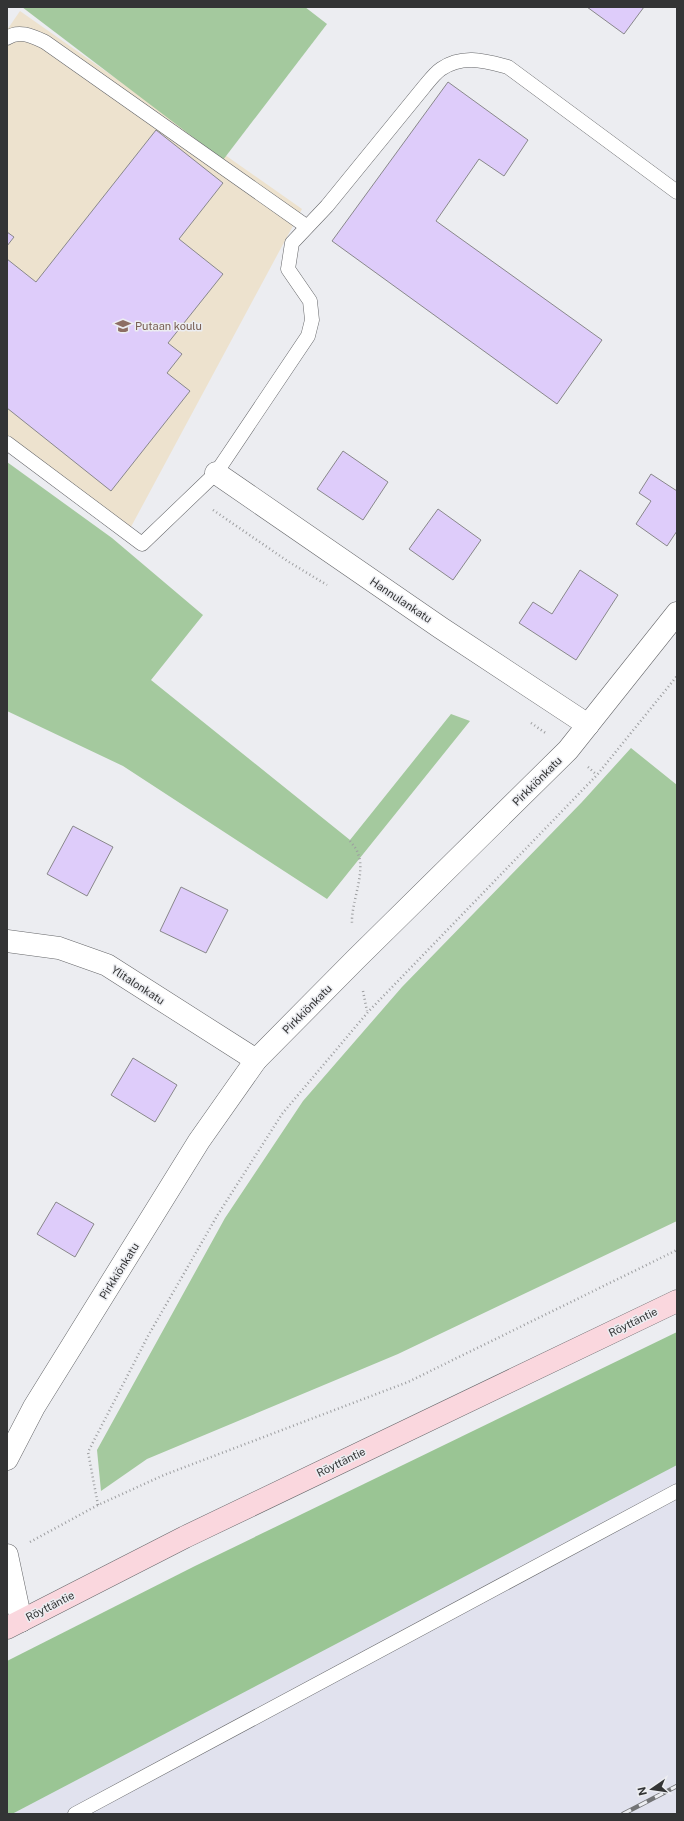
<svg xmlns="http://www.w3.org/2000/svg" width="684" height="1821" viewBox="0 0 684 1821" font-family="'Public Sans',sans-serif">
<style>
.built{fill:#e1e2ee}
.education{fill:#ede2ce}
.green{fill:#a4c99e}
.forest{fill:#9ac594}
.building{fill:#deccfa;stroke:#89888b}
.lines{fill:none;stroke-linecap:round;stroke-linejoin:round}
.lane-casing{stroke:#66676a;stroke-width:15}
.street-casing{stroke:#66676a;stroke-width:23}
.secondary-casing{stroke:#66676a;stroke-width:23}
.path{stroke:#9d9ea0;stroke-width:2.5;stroke-dasharray:1 3;stroke-linecap:butt}
.lane{stroke:#fff;stroke-width:14}
.street{stroke:#fff;stroke-width:22}
.secondary{stroke:#fad7de;stroke-width:22}
.rail-casing{stroke:#737476;stroke-width:4.5}
.rail{stroke:#ecedf1;stroke-width:3;stroke-dasharray:9;stroke-linecap:butt}
.labels{text-anchor:middle;stroke-width:3;stroke-linejoin:round;paint-order:stroke}
.education-label{font-size:11px;fill:#785e54;stroke:#ecedf1;text-anchor:start}
.street-label{font-size:11px;fill:#333435;stroke:#ecedf1}
</style>
<rect width="100%" height="100%" fill="#ecedf1"/>
<path class="built" d="M 677,1396 L 677,1814 L 7,1814 L 7,1713 Z"/>
<path class="education" d="M 20,11 L 302,209 L 125,538 L 7,444 L 7,30 Z"/>
<g class="green">
<path d="M 22,7 L 305,7 L 327,24 L 223,160 Z"/>
<path d="M 7,462 L 112,538 L 203,615 L 151,680 L 350,840 L 451,714 L 470,721 L 327,899 L 123,766 L 7,711 Z"/>
<path d="M 631,748 L 677,785 L 677,1221 L 398,1354 L 147,1459 L 101,1491 L 97,1450 L 225,1218 L 303,1101 L 402,987 L 582,802 Z"/>
</g>
<path class="forest" d="M 677,1332 L 677,1465 L 12,1814 L 7,1814 L 7,1661 L 195,1566 Z"/>
<g class="building">
<path d="M 587,7 L 644,7 L 624,34 Z"/>
<path d="M 448,82 L 528,140 L 504,176 L 479,159 L 436,221 L 602,340 L 557,404 L 332,241 Z"/>
<path d="M 156,130 L 223,183 L 179,239 L 223,274 L 168,343 L 182,354 L 167,373 L 190,391 L 111,491 L 7,408 L 7,259 L 36,282 Z"/>
<path d="M 7,232 L 14,237 L 7,246 Z"/>
<path d="M 343,451 L 388,482 L 363,520 L 317,489 Z"/>
<path d="M 651,474 L 677,491 L 677,531 L 667,546 L 636,524 L 651,501 L 639,493 Z"/>
<path d="M 438,509 L 481,540 L 453,580 L 409,549 Z"/>
<path d="M 580,570 L 618,595 L 576,660 L 519,623 L 533,602 L 552,614 Z"/>
<path d="M 73,826 L 113,847 L 87,896 L 47,874 Z"/>
<path d="M 181,887 L 228,910 L 206,953 L 160,931 Z"/>
<path d="M 133,1058 L 177,1085 L 155,1122 L 111,1095 Z"/>
<path d="M 56,1202 L 94,1224 L 75,1257 L 37,1234 Z"/>
</g>
<g class="lines">
<defs>
<g id="lane">
<path d="M 7,38 C 19,29 34,37 45,42 L 306,226"/>
<path d="M 7,443 L 142,544 L 216,473 L 308,336 L 312,320 L 310,301 L 288,269 L 292,243 L 327,206 L 424,87 C 429,81 435,73 441,69 C 463,54 485,61 508,67 L 677,192"/>
<path d="M 75,1814 L 677,1491"/>
</g>
<g id="street">
<path d="M 216,473 L 441,628 L 588,725"/>
<path d="M 7,941 L 59,948 L 107,965 L 256,1060"/>
<path d="M 7,1459 L 34,1407 L 199,1141 L 256,1060 L 356,959 L 568,750 L 677,613"/>
<path d="M 7,1555 L 21,1621"/>
</g>
<path id="secondary" d="M 7,1628 L 185,1537 L 677,1301"/>
</defs>
<use href="#lane" class="lane-casing"/>
<use href="#street" class="street-casing"/>
<use href="#secondary" class="secondary-casing"/>
<g class="path">
<path d="M 213,510 L 289,562 L 327,585"/>
<path d="M 531,723 L 547,734"/>
<path d="M 588,767 L 597,775"/>
<path d="M 350,841 C 353,845 357,849 358,854 C 366,872 351,903 352,923"/>
<path d="M 363,991 L 367,1011"/>
<path d="M 98,1505 L 88,1452 L 148,1336 L 217,1216 L 282,1114 L 368,1012 L 597,775 L 677,676"/>
<path d="M 30,1542 L 98,1505 L 164,1475 L 408,1382 L 677,1250"/>
</g>
<use href="#lane" class="lane"/>
<use href="#street" class="street"/>
<use href="#secondary" class="secondary"/>
<defs>
<path id="rail" d="M 623,1814 L 677,1786"/>
</defs>
<use href="#rail" class="rail-casing"/>
<use href="#rail" class="rail"/>
</g>
<defs>
<symbol id="school-bare" viewBox="-9 -9 18 18"><path d="M0-5L7-2L0 1L-7-2ZM-4 1L0 2.5L4 1V4Q0 6-4 4Z" fill="#8d6e63" stroke="#ecedf1" stroke-width="2.5" paint-order="stroke"/></symbol>
</defs>
<g fill-rule="evenodd">
<use href="#school-bare" x="112" y="315" width="22" height="22"/>
</g>
<g class="labels">
<g class="education-label">
<text x="135" y="330">Putaan koulu</text>
</g>
<g class="street-label">
<text transform="translate(401 600) rotate(34)" y="4">Hannulankatu</text>
<text transform="translate(537 781) rotate(-45)" y="4">Pirkkiönkatu</text>
<text transform="translate(138 985) rotate(33)" y="4">Ylitalonkatu</text>
<text transform="translate(307 1009) rotate(-45)" y="4">Pirkkiönkatu</text>
<text transform="translate(119 1271) rotate(-58)" y="4">Pirkkiönkatu</text>
<text transform="translate(633 1322) rotate(-26)" y="4">Röyttäntie</text>
<text transform="translate(341 1462) rotate(-26)" y="4">Röyttäntie</text>
<text transform="translate(50 1606) rotate(-27)" y="4">Röyttäntie</text>
</g>
</g>
<rect width="684" height="1821" fill="none" stroke="#333435" stroke-width="16"/>
<g transform="translate(652 1789) rotate(257)" stroke="#ecedf1" stroke-width="3" paint-order="stroke">
<path d="M0-3L7 15L0 10L-7 15Z" fill="#333435"/>
<text y="-6" font-size="11" font-weight="bold" text-anchor="middle" fill="#333435">N</text>
</g>
</svg>
